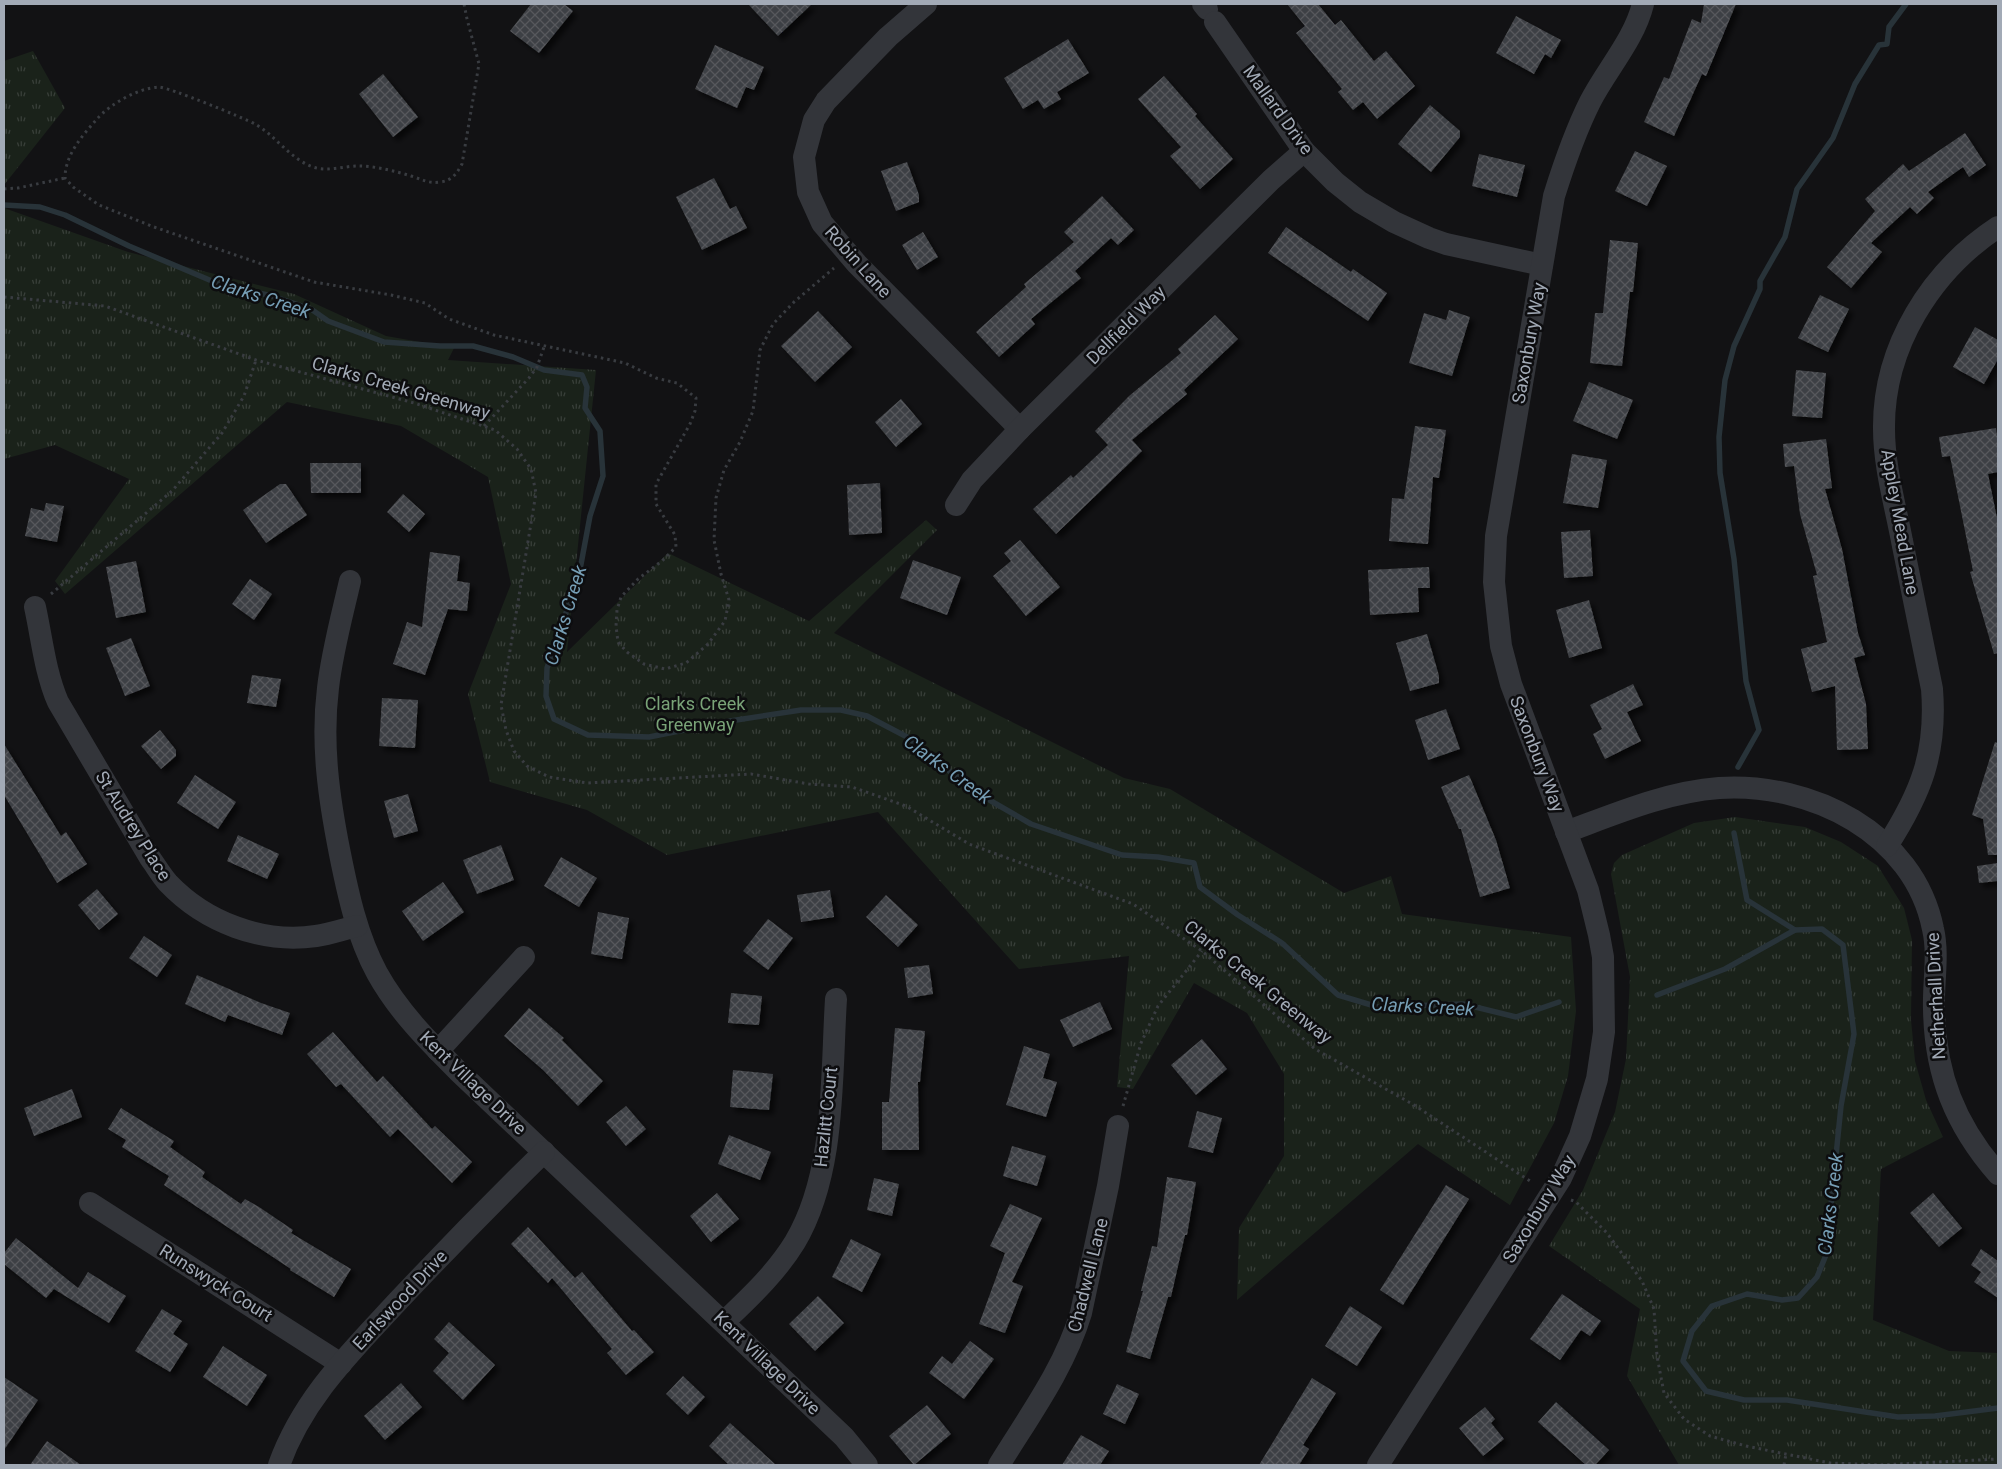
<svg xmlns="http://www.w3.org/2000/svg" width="2002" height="1469" viewBox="0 0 2002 1469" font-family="Roboto,sans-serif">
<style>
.park{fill:url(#park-tufts)}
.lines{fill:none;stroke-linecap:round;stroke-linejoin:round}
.stream{stroke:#283339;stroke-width:5.5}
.building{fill:url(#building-cross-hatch);filter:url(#shadow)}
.path{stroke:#393c41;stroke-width:3;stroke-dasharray:2.5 4;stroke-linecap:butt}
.minor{stroke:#33353a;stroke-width:22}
.labels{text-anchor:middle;stroke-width:5;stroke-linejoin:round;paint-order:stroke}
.street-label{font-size:18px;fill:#a2aab6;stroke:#0d0d0f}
.park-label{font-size:18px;fill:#79a377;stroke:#0d0d0f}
.water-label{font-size:19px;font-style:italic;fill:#769eb5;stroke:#0d0d0f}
</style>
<defs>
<pattern id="park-tufts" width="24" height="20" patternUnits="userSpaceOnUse" patternTransform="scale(1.25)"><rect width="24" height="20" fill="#1a221a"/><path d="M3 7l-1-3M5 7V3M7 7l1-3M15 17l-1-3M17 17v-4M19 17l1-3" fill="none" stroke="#383f39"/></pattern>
<pattern id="building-cross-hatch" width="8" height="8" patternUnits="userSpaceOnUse" patternTransform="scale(1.25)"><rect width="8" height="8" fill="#3e4044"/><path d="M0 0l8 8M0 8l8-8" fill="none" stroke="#57595d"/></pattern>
<filter id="shadow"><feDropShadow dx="4.5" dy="4.5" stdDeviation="2.5" flood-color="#0009"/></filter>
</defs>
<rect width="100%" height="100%" fill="#121214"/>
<g class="park">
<path d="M 33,51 L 65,108 L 4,185 L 4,61 Z"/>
<path d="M 4,208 L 128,252 L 294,294 L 386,336 L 454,348 L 448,360 L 596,370 L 567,652 L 668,553 L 809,621 L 926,520 L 937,530 L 834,633 L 1124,778 L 1170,789 L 1344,893 L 1391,876 L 1402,914 L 1571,937 L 1576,1011 L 1568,1076 L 1554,1123 L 1510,1205 L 1418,1144 L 1237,1300 L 1239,1228 L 1284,1156 L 1284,1074 L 1247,1013 L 1194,983 L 1133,1089 L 1117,1087 L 1129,956 L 1019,969 L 878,812 L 667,855 L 587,810 L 490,782 L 468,694 L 511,584 L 488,477 L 401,426 L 287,402 L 65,594 L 55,581 L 129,479 L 55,445 L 4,459 Z"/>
<path d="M 1735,817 L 1805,827 L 1841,842 L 1878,866 L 1904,908 L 1912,940 L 1911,1020 L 1915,1061 L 1926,1100 L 1943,1137 L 1881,1169 L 1873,1320 L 1949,1351 L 1998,1353 L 1998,1465 L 1679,1465 L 1627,1376 L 1640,1309 L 1549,1246 L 1583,1190 L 1615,1112 L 1626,1059 L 1630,977 L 1611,874 L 1614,863 L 1622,855 L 1694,823 Z"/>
</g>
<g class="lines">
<g class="stream">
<path d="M 4,205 L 40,207 L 65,215 L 129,246 L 219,284 L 272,296 L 311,309 L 328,321 L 384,342 L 440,346 L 473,346 L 513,357 L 544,370 L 582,375 L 587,387 L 585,408 L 600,431 L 603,476 L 590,516 L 579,575 L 547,668 L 546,696 L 554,719 L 588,735 L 649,737 L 730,721 L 801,710 L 841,710 L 867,716 L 909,738 L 931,758 L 991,801 L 1031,824 L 1122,855 L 1158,857 L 1194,863 L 1200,887 L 1238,915 L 1282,943 L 1338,995 L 1378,1007 L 1463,1004 L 1516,1017 L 1559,1002"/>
<path d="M 1738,767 L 1759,730 L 1746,681 L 1734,559 L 1720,473 L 1719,437 L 1725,380 L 1734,346 L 1760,289 L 1760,281 L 1785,237 L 1797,189 L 1833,138 L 1855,84 L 1879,45 L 1887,44 L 1889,27 L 1906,4"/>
<path d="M 1734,833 L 1747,900 L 1795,930"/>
<path d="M 1657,995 L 1725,969 L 1795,930 L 1822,929 L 1843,945 L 1854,1034 L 1841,1106 L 1826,1255 L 1817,1277 L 1798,1298 L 1782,1300 L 1747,1294 L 1712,1306 L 1692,1331 L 1683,1361 L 1706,1391 L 1744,1400 L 1787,1400 L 1898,1417 L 1935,1416 L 1998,1408"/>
</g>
</g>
<g class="building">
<path d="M 531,4 L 564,4 L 573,11 L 539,53 L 510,31 Z"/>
<path d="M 748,4 L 812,4 L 778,36 Z"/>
<path d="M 1287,4 L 1318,4 L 1335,25 L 1341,20 L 1374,61 L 1386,51 L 1415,86 L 1377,119 L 1363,102 L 1353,110 L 1338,92 L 1342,89 L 1296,33 L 1305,26 Z"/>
<path d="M 1704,4 L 1736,4 L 1706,76 L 1702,74 L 1674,136 L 1644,122 L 1664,77 L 1669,79 L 1692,19 L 1701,23 Z"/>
<path d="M 1516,16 L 1561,40 L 1551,58 L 1545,54 L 1534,74 L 1496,53 Z"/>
<path d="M 1068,39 L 1089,73 L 1057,92 L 1061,99 L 1044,109 L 1038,100 L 1023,109 L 1004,78 Z"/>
<path d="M 715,45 L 764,67 L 754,90 L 746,87 L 737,108 L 695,89 Z"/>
<path d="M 383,74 L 418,117 L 393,137 L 359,94 Z"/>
<path d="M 1164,76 L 1197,114 L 1195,116 L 1233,159 L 1200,189 L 1170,156 L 1181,147 L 1138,99 Z"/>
<path d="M 1430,105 L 1460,131 L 1460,137 L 1431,172 L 1398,144 Z"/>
<path d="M 1965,133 L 1986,165 L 1969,177 L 1963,167 L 1928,192 L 1934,198 L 1917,214 L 1910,207 L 1871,243 L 1882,252 L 1851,288 L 1827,267 L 1875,211 L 1865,199 L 1903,164 L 1909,171 Z"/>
<path d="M 1635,151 L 1667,166 L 1647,206 L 1615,191 Z"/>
<path d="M 1479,154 L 1525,165 L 1517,197 L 1472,186 Z"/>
<path d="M 907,162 L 919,195 L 919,202 L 896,211 L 881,171 Z"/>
<path d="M 714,178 L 730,209 L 736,206 L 747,228 L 702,250 L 676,197 Z"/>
<path d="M 1102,196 L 1134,230 L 1118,245 L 1111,238 L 1075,271 L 1081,278 L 1031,319 L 1035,324 L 999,357 L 976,332 L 1026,287 L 1024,284 L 1074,242 L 1064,232 Z"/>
<path d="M 1286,227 L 1351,272 L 1353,269 L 1387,293 L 1368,321 L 1268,253 Z"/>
<path d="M 923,232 L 938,257 L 917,270 L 902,245 Z"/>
<path d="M 1610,240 L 1638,243 L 1633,292 L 1630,292 L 1622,366 L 1590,363 L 1595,313 L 1603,313 Z"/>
<path d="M 1820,295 L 1849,309 L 1828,352 L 1798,338 Z"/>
<path d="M 1449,310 L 1470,317 L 1452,376 L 1409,363 L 1424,313 L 1446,320 Z"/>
<path d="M 818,311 L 852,347 L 815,382 L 781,346 Z"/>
<path d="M 1215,315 L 1238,339 L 1184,390 L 1187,394 L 1132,440 L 1142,451 L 1056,534 L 1033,509 L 1071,475 L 1073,478 L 1108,445 L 1095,431 L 1129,396 L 1181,353 L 1178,349 Z"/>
<path d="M 1975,327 L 1998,340 L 1998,359 L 1984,384 L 1953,367 Z"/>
<path d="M 1796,370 L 1826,373 L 1822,418 L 1792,416 Z"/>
<path d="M 1589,382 L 1633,400 L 1617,439 L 1573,421 Z"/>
<path d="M 901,399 L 922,424 L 896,447 L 875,422 Z"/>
<path d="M 1415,426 L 1446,430 L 1439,478 L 1433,477 L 1428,544 L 1389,541 L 1392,498 L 1404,499 Z"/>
<path d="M 1996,428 L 1998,445 L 1998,472 L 1988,474 L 1998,523 L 1998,653 L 1994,654 L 1970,572 L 1973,571 L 1950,456 L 1942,457 L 1939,437 Z"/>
<path d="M 1826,439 L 1832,488 L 1825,489 L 1842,549 L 1858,633 L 1865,655 L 1854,658 L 1866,704 L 1868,749 L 1837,750 L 1835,686 L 1812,692 L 1801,649 L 1827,642 L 1813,576 L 1817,575 L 1800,514 L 1794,466 L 1785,467 L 1783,444 Z"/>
<path d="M 1572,454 L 1607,460 L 1598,508 L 1563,503 Z"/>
<path d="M 310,463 L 361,463 L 361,493 L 311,493 Z"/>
<path d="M 880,483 L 882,533 L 849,535 L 847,485 Z"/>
<path d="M 280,484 L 286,484 L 307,515 L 266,543 L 243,510 Z"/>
<path d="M 403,494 L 425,514 L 409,532 L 387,512 Z"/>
<path d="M 46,503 L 64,506 L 57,542 L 25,536 L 31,508 L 44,511 Z"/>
<path d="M 1590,530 L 1593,576 L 1564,578 L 1561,532 Z"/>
<path d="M 1020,540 L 1060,587 L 1026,616 L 993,576 L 1011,561 L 1004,553 Z"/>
<path d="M 430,552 L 460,556 L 457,581 L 470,583 L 467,611 L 448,609 L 425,675 L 393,664 L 407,622 L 422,627 Z"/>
<path d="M 913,560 L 961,577 L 947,615 L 900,598 Z"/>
<path d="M 136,561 L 146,612 L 116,618 L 106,567 Z"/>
<path d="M 1429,567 L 1430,588 L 1418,588 L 1419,612 L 1370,615 L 1368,570 Z"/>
<path d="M 250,579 L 272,594 L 254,620 L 232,604 Z"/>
<path d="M 1589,600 L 1602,648 L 1569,658 L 1556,610 Z"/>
<path d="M 1427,634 L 1439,676 L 1439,683 L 1410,691 L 1396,643 Z"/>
<path d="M 131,638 L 150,686 L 125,696 L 106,648 Z"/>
<path d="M 252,675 L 281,679 L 276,707 L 247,703 Z"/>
<path d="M 1633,684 L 1643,705 L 1627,712 L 1641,741 L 1605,759 L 1593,734 L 1602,729 L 1590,705 Z"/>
<path d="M 382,698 L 418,700 L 415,748 L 379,746 Z"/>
<path d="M 1446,709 L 1460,749 L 1428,760 L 1415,720 Z"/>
<path d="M 160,730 L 176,750 L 176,756 L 161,769 L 141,746 Z"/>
<path d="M 1995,742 L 1998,743 L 1998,855 L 1988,855 L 1983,819 L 1972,815 Z"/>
<path d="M 4,744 L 61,836 L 66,832 L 87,864 L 57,883 L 4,795 Z"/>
<path d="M 195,775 L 236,802 L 218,829 L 177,803 Z"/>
<path d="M 1469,775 L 1496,840 L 1510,888 L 1480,897 L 1461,829 L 1459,829 L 1441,787 Z"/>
<path d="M 408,794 L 418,831 L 394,838 L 384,801 Z"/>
<path d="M 238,835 L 279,854 L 267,879 L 227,861 Z"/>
<path d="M 501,845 L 514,880 L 477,894 L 463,860 Z"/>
<path d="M 561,857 L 597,878 L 579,907 L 544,886 Z"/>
<path d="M 1998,863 L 1998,881 L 1979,883 L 1977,866 Z"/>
<path d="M 443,882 L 464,912 L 423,941 L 402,911 Z"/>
<path d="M 97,889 L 118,914 L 99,930 L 78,905 Z"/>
<path d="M 830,890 L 834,917 L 801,922 L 797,895 Z"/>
<path d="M 886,895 L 918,925 L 898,947 L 866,917 Z"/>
<path d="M 598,912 L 629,918 L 622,959 L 591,954 Z"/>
<path d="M 768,919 L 793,938 L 768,970 L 743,951 Z"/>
<path d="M 144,936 L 172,955 L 157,977 L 129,958 Z"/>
<path d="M 929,965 L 933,994 L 908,998 L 904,968 Z"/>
<path d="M 197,975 L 261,1003 L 290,1013 L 282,1035 L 228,1015 L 225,1022 L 185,1004 Z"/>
<path d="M 731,993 L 762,996 L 759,1025 L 728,1023 Z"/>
<path d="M 1100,1002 L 1112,1029 L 1073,1047 L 1060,1020 Z"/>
<path d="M 529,1008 L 564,1038 L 562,1040 L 603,1081 L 578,1106 L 543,1070 L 504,1036 Z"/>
<path d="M 895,1028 L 925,1031 L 920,1082 L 918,1082 L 919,1150 L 882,1150 L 882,1102 L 889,1102 Z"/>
<path d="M 333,1032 L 377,1082 L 383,1076 L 432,1129 L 435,1126 L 472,1162 L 452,1183 L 398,1129 L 390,1137 L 341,1084 L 336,1087 L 307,1054 Z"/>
<path d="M 1202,1039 L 1227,1069 L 1196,1095 L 1171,1065 Z"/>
<path d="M 1024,1046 L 1050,1054 L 1043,1078 L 1057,1082 L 1046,1117 L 1006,1105 Z"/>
<path d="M 733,1070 L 773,1074 L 769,1110 L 730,1107 Z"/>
<path d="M 72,1089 L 82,1117 L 34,1136 L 24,1108 Z"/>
<path d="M 626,1106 L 646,1129 L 626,1146 L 606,1122 Z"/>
<path d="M 121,1108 L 174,1141 L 170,1147 L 205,1172 L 202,1177 L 241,1204 L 245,1199 L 259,1207 L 293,1230 L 291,1233 L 351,1269 L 334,1297 L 290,1270 L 291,1269 L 164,1185 L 169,1176 L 122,1147 L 126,1140 L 108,1129 Z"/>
<path d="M 1197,1111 L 1222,1118 L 1213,1153 L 1188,1147 Z"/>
<path d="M 729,1135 L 771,1152 L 760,1180 L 718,1164 Z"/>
<path d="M 1012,1146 L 1046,1156 L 1037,1186 L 1003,1176 Z"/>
<path d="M 1167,1177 L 1196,1182 L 1187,1235 L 1185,1235 L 1171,1297 L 1168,1297 L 1150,1359 L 1126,1352 L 1143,1291 L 1141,1291 L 1152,1246 L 1157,1247 Z"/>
<path d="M 874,1178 L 899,1184 L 892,1216 L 867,1210 Z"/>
<path d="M 1446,1185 L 1469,1199 L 1403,1305 L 1380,1290 Z"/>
<path d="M 717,1193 L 739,1219 L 711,1242 L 690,1216 Z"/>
<path d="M 1933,1193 L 1962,1228 L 1939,1247 L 1910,1213 Z"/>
<path d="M 1010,1204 L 1042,1218 L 1012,1282 L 1023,1286 L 1005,1333 L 979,1324 L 1005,1253 L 990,1246 Z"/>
<path d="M 528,1227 L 575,1278 L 582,1272 L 632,1331 L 634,1330 L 654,1352 L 626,1375 L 607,1353 L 612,1349 L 552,1278 L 548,1283 L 511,1244 Z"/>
<path d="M 16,1238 L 78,1288 L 88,1272 L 126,1296 L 109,1323 L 54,1289 L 46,1298 L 4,1264 L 4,1253 Z"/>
<path d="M 851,1239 L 881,1254 L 862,1292 L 832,1277 Z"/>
<path d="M 1981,1249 L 1998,1261 L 1998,1298 L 1974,1282 L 1981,1272 L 1971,1265 Z"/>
<path d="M 1562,1294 L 1601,1321 L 1590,1336 L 1581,1330 L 1560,1360 L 1530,1339 Z"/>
<path d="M 818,1296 L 844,1323 L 815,1351 L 789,1324 Z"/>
<path d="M 1350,1306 L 1382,1327 L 1357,1366 L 1325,1346 Z"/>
<path d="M 162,1309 L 182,1321 L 173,1334 L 188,1344 L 170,1372 L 135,1351 Z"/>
<path d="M 449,1322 L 495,1365 L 463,1400 L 433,1371 L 449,1353 L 434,1339 Z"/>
<path d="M 970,1341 L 994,1359 L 964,1399 L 929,1373 L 942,1356 L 952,1364 Z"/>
<path d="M 223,1346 L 267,1375 L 247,1406 L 203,1377 Z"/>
<path d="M 683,1376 L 705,1397 L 688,1415 L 666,1394 Z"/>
<path d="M 4,1377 L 38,1400 L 4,1450 Z"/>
<path d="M 1312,1378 L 1336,1393 L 1303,1445 L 1309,1449 L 1299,1465 L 1259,1465 Z"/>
<path d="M 401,1383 L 422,1407 L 385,1440 L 364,1416 Z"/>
<path d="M 1117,1384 L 1139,1394 L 1125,1424 L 1103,1414 Z"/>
<path d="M 1556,1402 L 1609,1450 L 1595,1465 L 1586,1465 L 1538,1422 Z"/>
<path d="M 927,1405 L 951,1434 L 914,1465 L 889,1436 Z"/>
<path d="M 1485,1407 L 1495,1419 L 1491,1423 L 1504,1439 L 1483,1456 L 1459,1428 Z"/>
<path d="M 730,1423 L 776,1465 L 729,1465 L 709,1446 Z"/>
<path d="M 1081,1435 L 1109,1451 L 1100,1465 L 1062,1465 Z"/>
<path d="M 47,1441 L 81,1465 L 30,1465 Z"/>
</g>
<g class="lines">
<g class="path">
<path d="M 464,4 L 467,19 L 479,64 L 462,164 C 457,173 452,181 440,182 C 429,184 421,179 411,176 C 395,171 375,166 358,166 C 344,166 327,172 313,167 C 290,159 275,135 255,124 C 244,118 168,87 159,87 C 138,88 110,104 97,119 C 82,136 65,155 65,178 L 73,187 L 99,205 L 154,227 L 314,282 L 391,295 L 425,303 L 449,319 L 494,335 L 625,363 L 656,378 L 677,383 L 696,398 L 695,411 L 690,424 L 656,484 L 656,504 L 675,535 L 676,547 L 662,561 L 638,579 L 621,597 L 617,610 L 616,626 L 618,642 L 627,652 L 644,664 L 665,669 L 686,663 L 708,644 L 725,621 L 729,600 L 721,574 L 714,540 L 716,498 L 724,470 L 740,442 L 753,411 L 760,350 L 773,324 L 794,302 L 834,268"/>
<path d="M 4,189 L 18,188 L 65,178"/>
<path d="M 4,297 L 105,306 L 256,360 L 414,403 L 495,430 L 517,449 L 531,469 L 536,493 L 501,705 L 506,730 L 514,751 L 527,766 L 549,777 L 587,783 L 751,774 L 809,784 L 852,787 L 906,806 L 969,844 L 1133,904 L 1202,951 L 1315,1049 L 1414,1105 L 1533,1183"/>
<path d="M 484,426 L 529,378 L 537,367 L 544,347"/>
<path d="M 51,594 L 172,491 L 222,433 L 244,396 L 256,360"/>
<path d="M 1123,1106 L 1141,1043 L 1158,1006 L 1202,951"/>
<path d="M 1571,1200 L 1576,1202 L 1607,1233 L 1642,1281 L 1654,1309 L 1657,1356 L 1664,1393 L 1684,1419 L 1710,1436 L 1746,1446 L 1830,1463 L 1880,1465 L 1998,1459"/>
<path d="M 1784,1465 L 1786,1454"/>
</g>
<g class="minor">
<path d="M 926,4 L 888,37 L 826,101 L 814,120 L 804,157 L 808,192 L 822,223 L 857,264 L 1020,429"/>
<path d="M 1203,4 L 1207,9"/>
<path d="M 1215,22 L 1304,151 L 1335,182 L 1360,202 L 1394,222 L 1429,238 L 1446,244 L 1542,265"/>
<path d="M 956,505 L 972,480 L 1020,429 L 1271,180 L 1304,151"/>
<path d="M 350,581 C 342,616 332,652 328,688 C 321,744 329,799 340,854 C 348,894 357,936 377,973 C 398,1011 428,1041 459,1072 L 844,1437 L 867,1465"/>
<path d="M 35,607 C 42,639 45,672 58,702 L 150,858 C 156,866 161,875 168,883 C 205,922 262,944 316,936 C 330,934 344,929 357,926"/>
<path d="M 1566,832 C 1615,814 1666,792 1719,788 C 1811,782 1914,833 1933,929 C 1939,955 1933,983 1934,1009 C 1935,1074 1955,1125 1998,1174"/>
<path d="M 1887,846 C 1921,793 1937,753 1932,689 C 1922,639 1912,590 1902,541 C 1895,504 1884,466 1884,429 C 1883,347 1931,271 1998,227"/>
<path d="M 438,1051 L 524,957"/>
<path d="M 90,1203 L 341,1364"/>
<path d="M 724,1322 C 750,1297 776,1273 795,1242 C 836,1173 831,1077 836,999"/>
<path d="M 279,1465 C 303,1398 351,1352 398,1301 C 446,1250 494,1201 544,1152"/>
<path d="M 999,1465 C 1029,1416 1064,1369 1081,1313 L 1108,1186 L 1118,1126"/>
<path d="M 1378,1465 L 1561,1178 L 1580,1136 L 1597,1079 L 1604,1032 L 1603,957 L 1599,935 L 1588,890 L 1511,684 L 1501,646 L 1494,582 L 1496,536 L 1554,196 C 1564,164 1575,132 1590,102 C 1607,69 1634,40 1643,4"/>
</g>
</g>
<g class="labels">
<g class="street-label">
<text transform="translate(1278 110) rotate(54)" y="6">Mallard Drive</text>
<text transform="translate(858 262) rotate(48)" y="6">Robin Lane</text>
<text transform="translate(1126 325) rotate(-45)" y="6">Dellfield Way</text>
<text transform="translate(1529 343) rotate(-80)" y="6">Saxonbury Way</text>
<text transform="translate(401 388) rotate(16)" y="6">Clarks Creek Greenway</text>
<text transform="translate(1900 522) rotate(80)" y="6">Appley Mead Lane</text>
<text transform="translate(1537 754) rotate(69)" y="6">Saxonbury Way</text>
<text transform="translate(133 826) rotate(58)" y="6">St Audrey Place</text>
<text transform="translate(1258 982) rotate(39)" y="6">Clarks Creek Greenway</text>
<text transform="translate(1936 996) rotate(-93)" y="6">Netherhall Drive</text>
<text transform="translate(473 1083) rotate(44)" y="6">Kent Village Drive</text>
<text transform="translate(826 1117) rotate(-84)" y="6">Hazlitt Court</text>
<text transform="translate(1539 1209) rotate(-59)" y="6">Saxonbury Way</text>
<text transform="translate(1088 1275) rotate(-76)" y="6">Chadwell Lane</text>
<text transform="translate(216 1283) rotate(32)" y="6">Runswyck Court</text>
<text transform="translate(400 1300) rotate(-47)" y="6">Earlswood Drive</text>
<text transform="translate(767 1363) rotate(44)" y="6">Kent Village Drive</text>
</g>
<g class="park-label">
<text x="695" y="710">Clarks Creek<tspan x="695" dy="21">Greenway</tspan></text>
</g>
<g class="water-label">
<text transform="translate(261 296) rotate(18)" y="7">Clarks Creek</text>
<text transform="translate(565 615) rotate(-73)" y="7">Clarks Creek</text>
<text transform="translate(948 769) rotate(36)" y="7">Clarks Creek</text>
<text transform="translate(1423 1006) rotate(3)" y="7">Clarks Creek</text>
<text transform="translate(1830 1204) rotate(-83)" y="7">Clarks Creek</text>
</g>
</g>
<rect width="2002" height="1469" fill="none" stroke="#a2aab6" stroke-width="10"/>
</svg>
